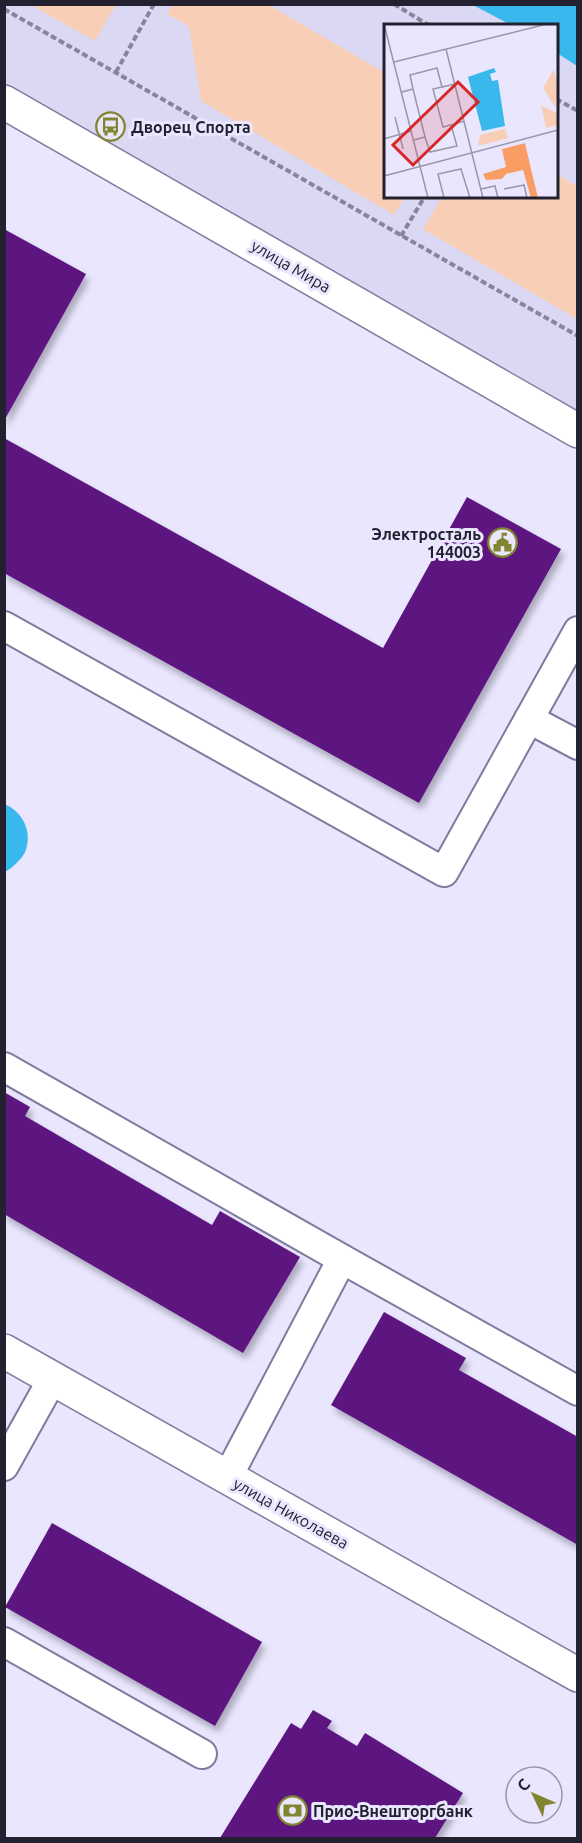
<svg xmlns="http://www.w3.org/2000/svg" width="582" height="1843" viewBox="0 0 582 1843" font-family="Ubuntu,sans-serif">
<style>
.built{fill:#dbd8f4;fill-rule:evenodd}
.green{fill:#f9ceb6}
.water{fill:#38b8ed}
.building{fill:#5d1780;filter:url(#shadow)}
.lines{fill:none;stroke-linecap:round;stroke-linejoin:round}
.service-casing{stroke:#7f7b9e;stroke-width:32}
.secondary-casing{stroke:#7f7b9e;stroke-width:36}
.path{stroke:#878598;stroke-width:4;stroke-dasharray:6 3;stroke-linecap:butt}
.service{stroke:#fff;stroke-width:28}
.secondary{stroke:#fff;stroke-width:33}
.labels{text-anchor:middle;stroke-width:6;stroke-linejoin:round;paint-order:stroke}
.poi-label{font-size:16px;font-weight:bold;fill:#23212f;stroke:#e9e6fe;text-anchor:start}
.street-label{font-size:16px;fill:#23212f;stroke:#e9e6fe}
.inset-road{fill:none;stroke:#9a97ab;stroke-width:1.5}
.view{fill:#d62828;fill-opacity:0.15;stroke:#d62828;stroke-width:3}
.inset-edge{fill:none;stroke:#23212f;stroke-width:3}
</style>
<defs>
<filter id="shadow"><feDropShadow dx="3.5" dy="6" stdDeviation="3" flood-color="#0004"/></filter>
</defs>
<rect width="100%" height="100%" fill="#e9e6fe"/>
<path class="built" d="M 5,5 L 577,5 L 577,431 L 5,102 ZM 386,26 L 556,26 L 556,196 L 386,196 Z"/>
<g class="green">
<path d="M 31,5 L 116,5 L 95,41 Z"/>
<path d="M 173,5 L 269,5 L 385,73 L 386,196 L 405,197 L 394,215 L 201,101 L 189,26 L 167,14 Z"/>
<path d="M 557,174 L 577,186 L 577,319 L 423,229 L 442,197 L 556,196 Z"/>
</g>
<g class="water">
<path d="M 473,5 L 577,5 L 577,66 L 557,53 L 556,26 L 511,25 Z"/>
<path d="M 4,804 C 23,811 33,833 25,852 C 22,859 11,869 5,872 Z"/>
</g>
<g class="building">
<path d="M 4,229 L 86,274 L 4,421 Z"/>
<path d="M 4,438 L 383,648 L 467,497 L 561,549 L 419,803 L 4,573 Z"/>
<path d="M 4,1092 L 30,1107 L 25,1116 L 212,1225 L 220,1211 L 300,1257 L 243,1353 L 4,1214 Z"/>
<path d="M 384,1312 L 466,1358 L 459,1370 L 578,1437 L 578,1545 L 331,1405 Z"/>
<path d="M 52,1523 L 262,1642 L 215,1726 L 5,1607 Z"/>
<path d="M 313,1710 L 332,1721 L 327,1728 L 357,1746 L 365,1733 L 463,1793 L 435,1838 L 220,1838 L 291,1723 L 301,1729 Z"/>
</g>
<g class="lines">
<defs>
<g id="service">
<path d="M 4,626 L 444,872 L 529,719"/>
<path d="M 578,631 L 529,719 L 578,745"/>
<path d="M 4,1067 L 342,1259 L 227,1478"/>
<path d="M 342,1259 L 578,1391"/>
<path d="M 4,1466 L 53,1378"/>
<path d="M 4,1642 L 202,1754"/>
</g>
<g id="secondary">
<path d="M 4,102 L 578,431"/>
<path d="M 4,1351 L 578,1675"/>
</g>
</defs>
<use href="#service" class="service-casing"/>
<use href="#secondary" class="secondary-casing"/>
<g class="path">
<path d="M 394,4 L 430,26"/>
<path d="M 4,9 L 578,336"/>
<path d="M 116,72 L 154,4"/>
<path d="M 556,99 L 578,111"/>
<path d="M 401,236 L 425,196"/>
</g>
<use href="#service" class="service"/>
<use href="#secondary" class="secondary"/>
</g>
<defs>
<symbol id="bus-ring" viewBox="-11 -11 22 22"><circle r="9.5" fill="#e9e6fe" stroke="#82852f" stroke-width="1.5"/><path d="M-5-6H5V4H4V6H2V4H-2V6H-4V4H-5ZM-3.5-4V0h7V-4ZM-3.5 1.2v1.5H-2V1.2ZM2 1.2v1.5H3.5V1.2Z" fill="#82852f"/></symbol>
<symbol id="civic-ring" viewBox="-11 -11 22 22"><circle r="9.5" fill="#e9e6fe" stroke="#82852f" stroke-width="1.5"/><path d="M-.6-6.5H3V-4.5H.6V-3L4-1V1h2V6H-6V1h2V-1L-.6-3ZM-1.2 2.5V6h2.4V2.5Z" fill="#82852f"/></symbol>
<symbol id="bank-ring" viewBox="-11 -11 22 22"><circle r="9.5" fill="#e9e6fe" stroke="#82852f" stroke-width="1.5"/><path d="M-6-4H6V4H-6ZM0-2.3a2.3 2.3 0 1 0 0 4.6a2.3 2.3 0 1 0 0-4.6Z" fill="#82852f"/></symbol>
</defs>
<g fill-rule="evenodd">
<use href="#bus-ring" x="94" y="110" width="33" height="33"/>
<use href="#civic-ring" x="486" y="526" width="33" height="33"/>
<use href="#bank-ring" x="276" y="1794" width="33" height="33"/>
</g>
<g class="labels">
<g class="poi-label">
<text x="131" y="133">Дворец Спорта</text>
<text x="481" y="540" text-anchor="end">Электросталь<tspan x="481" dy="18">144003</tspan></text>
<text x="313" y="1817">Прио-Внешторгбанк</text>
</g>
<g class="street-label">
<text transform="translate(291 266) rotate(30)" y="6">улица Мира</text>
<text transform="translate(291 1513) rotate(29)" y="6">улица Николаева</text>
</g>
</g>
<g transform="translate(384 24)">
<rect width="174" height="174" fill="#e9e6fe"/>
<path d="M 170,45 L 174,67 L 171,83 L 159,64 ZM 157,81 L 174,90 L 174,101 L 162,104 ZM 121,105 L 124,114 L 94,122 L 96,111 Z" fill="#f9ceb6"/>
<path d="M 141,119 L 147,145 L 154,174 L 147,174 L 139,146 L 122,150 L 118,155 L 102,156 L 99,150 L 122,143 L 118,125 Z" fill="#f99d65"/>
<path d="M 110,44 L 112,48 L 106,50 L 108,57 L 114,56 L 121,102 L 98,107 L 84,53 Z" fill="#38b8ed"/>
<path class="inset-road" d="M 0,0 L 44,174M 62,25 L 99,174M 10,38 L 163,0M 58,63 L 49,65 L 59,103 L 67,101M 29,65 L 26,51 L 53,44 L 58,63 L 71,60M 18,68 L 29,65 L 41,113 L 30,116M 11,93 L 19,125M 41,113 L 46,128 L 73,122 L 67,101 L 80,97M 0,115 L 27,107M 0,152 L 174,106M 97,165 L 111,162 L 114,174M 120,165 L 140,161 L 143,174M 60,174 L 54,150 L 77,145 L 86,174"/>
<path class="view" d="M 74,58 L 94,78 L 29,141 L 9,121 Z"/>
<rect width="174" height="174" class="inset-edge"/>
</g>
<rect width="582" height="1843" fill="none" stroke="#23212f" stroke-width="12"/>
<g transform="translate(534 1795) rotate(314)"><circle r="28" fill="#e9e6fe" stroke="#9a97ab" stroke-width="1.5"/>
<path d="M0-4.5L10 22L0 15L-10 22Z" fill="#82852f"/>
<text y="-9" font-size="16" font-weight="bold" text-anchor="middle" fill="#23212f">С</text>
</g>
</svg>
